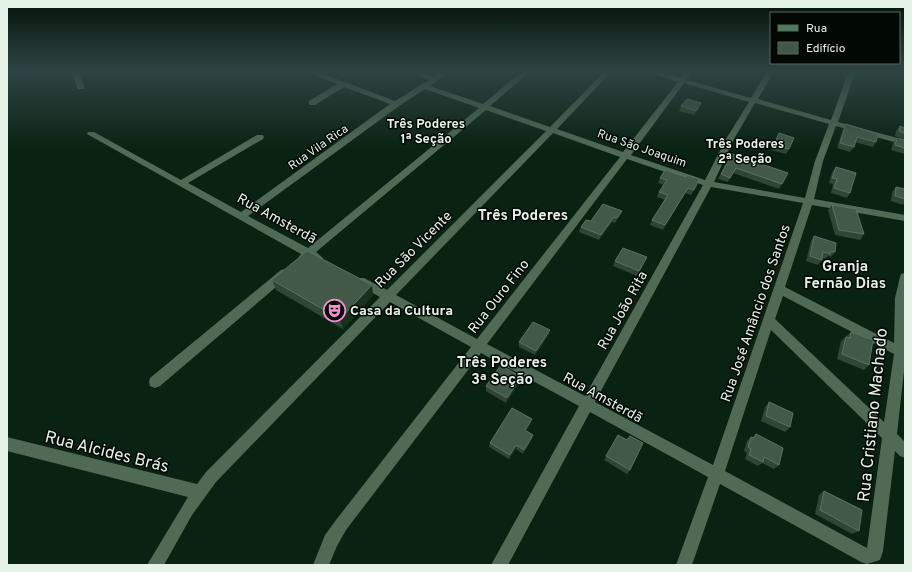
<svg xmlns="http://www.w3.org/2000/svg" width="912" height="572" viewBox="0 0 912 572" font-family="Overpass,sans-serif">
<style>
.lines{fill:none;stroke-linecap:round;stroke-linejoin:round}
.street{fill:#506a55;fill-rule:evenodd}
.secondary{fill:#4c7d5a;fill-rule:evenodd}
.wall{fill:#2f4634}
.shaded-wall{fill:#18301e}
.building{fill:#425948;stroke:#5c7161}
.labels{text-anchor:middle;stroke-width:3;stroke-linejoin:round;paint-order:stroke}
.far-street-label{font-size:12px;fill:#e5f3e7;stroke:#020904}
.far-neighbourhood-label{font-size:13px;font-weight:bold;fill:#e5f3e7;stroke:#020904}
.street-label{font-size:14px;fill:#e5f3e7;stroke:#020904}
.poi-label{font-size:14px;font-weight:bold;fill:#e5f3e7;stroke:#020904;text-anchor:start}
.neighbourhood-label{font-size:15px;font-weight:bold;fill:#e5f3e7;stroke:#020904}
.near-street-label{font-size:17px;fill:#e5f3e7;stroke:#020904}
</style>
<rect width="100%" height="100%" fill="#0a2211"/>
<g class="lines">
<g class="street">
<path d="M 70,70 L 77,70 L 85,87 L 84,89 L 78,89 Z"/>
<path d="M 303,70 L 313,70 L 395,101 L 429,80 L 405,70 L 416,70 L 434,77 L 444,70 L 452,70 L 430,86 L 483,104 L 524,70 L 532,70 L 490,106 L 550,127 L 606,70 L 613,70 L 557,129 L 623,152 L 678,82 L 642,70 L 654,70 L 681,78 L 687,70 L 694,70 L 687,80 L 751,98 L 768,70 L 775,70 L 758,99 L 831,120 L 849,70 L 856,70 L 838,122 L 905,140 L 905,145 L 836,126 L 823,161 L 814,199 L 905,215 L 905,221 L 812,205 L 785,287 L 894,343 L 895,298 L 900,277 L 901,274 L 905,273 L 905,362 L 897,434 L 905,442 L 905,458 L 900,456 L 895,451 L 883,551 L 880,560 L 867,564 L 861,562 L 720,484 L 692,565 L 676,565 L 708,477 L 590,412 L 508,565 L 491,565 L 579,406 L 481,353 L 346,530 L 337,546 L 329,565 L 313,565 L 325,535 L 336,520 L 471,347 L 390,302 L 216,482 L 192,515 L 164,565 L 147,565 L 188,497 L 7,451 L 7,437 L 197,484 L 206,472 L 380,297 L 356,284 L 355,281 L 356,278 L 364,278 L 387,290 L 546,131 L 486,110 L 316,252 L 323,258 L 322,261 L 318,262 L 310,258 L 304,261 L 300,260 L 299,257 L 301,254 L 87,134 L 88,132 L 94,132 L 181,180 L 257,135 L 263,135 L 264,137 L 263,139 L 188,183 L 241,212 L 390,104 L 344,87 L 315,105 L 309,105 L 309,101 L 337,84 ZM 684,83 L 749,102 L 726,139 L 705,180 L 631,155 ZM 425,89 L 479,108 L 308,248 L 248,216 L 399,106 ZM 755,103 L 829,124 L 815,161 L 805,198 L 714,182 L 734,139 ZM 553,133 L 620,157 L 477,339 L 396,295 ZM 627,159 L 703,185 L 585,396 L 487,344 ZM 711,187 L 803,203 L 713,465 L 595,402 ZM 783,296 L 894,354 L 884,422 L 775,319 ZM 771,330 L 882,438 L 867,548 L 725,471 Z"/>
<path d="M 285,269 L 289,270 L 290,273 L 289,276 L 160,386 L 155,388 L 150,386 L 149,382 L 150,378 L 281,270 Z"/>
</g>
<path class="secondary" d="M 898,70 L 905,70 L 905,74 Z"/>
</g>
<g class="wall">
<path d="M 681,106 L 699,108 L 694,115 L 679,111 Z"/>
<path d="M 846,124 L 876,142 L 873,147 L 855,142 L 854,147 L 850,152 L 837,148 L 843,129 Z"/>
<path d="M 900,126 L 905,128 L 905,139 L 895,136 L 896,131 Z"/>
<path d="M 779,133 L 789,149 L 786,154 L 771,150 Z"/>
<path d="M 897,138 L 905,140 L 905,154 L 891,150 L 893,143 Z"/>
<path d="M 732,154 L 782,184 L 779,189 L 733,173 L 728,182 L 718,179 Z"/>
<path d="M 836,167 L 850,193 L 847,198 L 831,193 L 833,184 L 829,183 L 832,172 Z"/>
<path d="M 660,178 L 697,185 L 691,195 L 685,193 L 663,230 L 650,225 L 652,220 L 665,200 L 657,197 L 659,192 L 664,185 L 658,183 Z"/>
<path d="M 896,187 L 905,189 L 905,202 L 903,205 L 891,201 L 892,192 Z"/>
<path d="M 832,205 L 864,234 L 860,240 L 835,235 L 828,210 Z"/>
<path d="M 622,211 L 620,216 L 615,223 L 612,222 L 599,240 L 579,232 L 581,227 L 591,221 Z"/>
<path d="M 814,236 L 835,252 L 831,257 L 828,256 L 826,259 L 822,258 L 822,260 L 818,265 L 806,261 L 811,241 Z"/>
<path d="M 647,257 L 645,262 L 637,276 L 613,266 L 615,261 Z"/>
<path d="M 272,280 L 373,295 L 343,329 L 276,290 Z"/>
<path d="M 851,332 L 869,365 L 864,370 L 837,359 L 841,341 Z"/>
<path d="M 549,335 L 535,355 L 519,347 L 519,342 Z"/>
<path d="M 520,381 L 506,403 L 486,391 L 486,386 Z"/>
<path d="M 769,402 L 790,427 L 785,432 L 761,421 L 765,407 Z"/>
<path d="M 531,423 L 526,431 L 533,435 L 532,439 L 523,454 L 516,449 L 509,459 L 489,447 L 490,443 Z"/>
<path d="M 756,434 L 779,465 L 774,469 L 762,463 L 758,466 L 745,459 L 747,453 L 744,451 L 747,441 L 751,437 L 752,438 Z"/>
<path d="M 618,435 L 627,440 L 630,436 L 630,470 L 627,474 L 604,460 Z"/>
<path d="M 824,491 L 859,531 L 852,534 L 815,514 L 819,495 Z"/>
</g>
<g class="shaded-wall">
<path d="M 701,103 L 699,108 L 694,115 L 696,111 Z"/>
<path d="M 688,188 L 685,193 L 663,230 L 665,225 Z"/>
<path d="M 622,211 L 620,216 L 615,223 L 617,218 Z"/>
<path d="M 614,217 L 612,222 L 599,240 L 601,235 Z"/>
<path d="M 647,257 L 645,262 L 637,276 L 639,271 Z"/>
<path d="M 372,285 L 373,295 L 343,329 L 340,319 Z"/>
<path d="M 550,330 L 549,335 L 535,355 L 536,351 Z"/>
<path d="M 521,377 L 520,381 L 506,403 L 507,398 Z"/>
<path d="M 532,419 L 531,423 L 524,434 L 525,430 Z"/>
<path d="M 533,435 L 532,439 L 523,454 L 524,450 Z"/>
<path d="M 516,445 L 516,449 L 509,459 L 510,455 Z"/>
</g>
<g class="building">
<path d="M 687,99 L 701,103 L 696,111 L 681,106 Z"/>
<path d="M 846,124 L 878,134 L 876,142 L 857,137 L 854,147 L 840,143 Z"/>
<path d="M 900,126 L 905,128 L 905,133 L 899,131 Z"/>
<path d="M 779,133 L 794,138 L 789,149 L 774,145 Z"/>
<path d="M 897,138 L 905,140 L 905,148 L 895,145 Z"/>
<path d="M 732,154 L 788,173 L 782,184 L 736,168 L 730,178 L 721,174 Z"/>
<path d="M 836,167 L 856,173 L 850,193 L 834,188 L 837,179 L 832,178 Z"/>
<path d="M 665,170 L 686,177 L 687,175 L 699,179 L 694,190 L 688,188 L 665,225 L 652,220 L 668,195 L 659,192 L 667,180 L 660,178 Z"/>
<path d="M 896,187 L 905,189 L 905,199 L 895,196 Z"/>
<path d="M 603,204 L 622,211 L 617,218 L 614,217 L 601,235 L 581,227 L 586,220 L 591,221 Z"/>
<path d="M 832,205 L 856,209 L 864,234 L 839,230 Z"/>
<path d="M 814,236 L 836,243 L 835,252 L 831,251 L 830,254 L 823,252 L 822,260 L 810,256 Z"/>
<path d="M 623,248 L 647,257 L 639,271 L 615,261 Z"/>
<path d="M 307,251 L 372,285 L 340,319 L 272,280 Z"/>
<path d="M 533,322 L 550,330 L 536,351 L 519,342 Z"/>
<path d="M 851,332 L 873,340 L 869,365 L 842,354 L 846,337 L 850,338 Z"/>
<path d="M 501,365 L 521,377 L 507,398 L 486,386 Z"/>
<path d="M 769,402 L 793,413 L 790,427 L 766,416 Z"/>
<path d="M 512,408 L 532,419 L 525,430 L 533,435 L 524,450 L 516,445 L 510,455 L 490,443 Z"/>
<path d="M 756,434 L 783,448 L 779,465 L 764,457 L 763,462 L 749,455 L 751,449 L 748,447 L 751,437 L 754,438 Z"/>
<path d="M 618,435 L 627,440 L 630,436 L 643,443 L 630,470 L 606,456 Z"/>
<path d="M 824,491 L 862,510 L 859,531 L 820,510 Z"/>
</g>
<linearGradient id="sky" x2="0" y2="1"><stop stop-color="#061309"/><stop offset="0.47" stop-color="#2d4443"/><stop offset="1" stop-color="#2d4443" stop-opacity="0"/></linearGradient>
<rect width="912" height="150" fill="url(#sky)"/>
<defs>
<symbol id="theatre-ring" viewBox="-11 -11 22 22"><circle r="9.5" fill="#020904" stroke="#f790ce" stroke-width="1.5"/><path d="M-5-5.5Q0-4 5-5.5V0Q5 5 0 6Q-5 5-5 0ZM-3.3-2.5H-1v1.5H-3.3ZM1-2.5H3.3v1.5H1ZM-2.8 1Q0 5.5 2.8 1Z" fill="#f790ce"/></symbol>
</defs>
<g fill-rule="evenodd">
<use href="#theatre-ring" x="322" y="298" width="25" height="25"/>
</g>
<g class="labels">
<g class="far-street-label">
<text transform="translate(318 147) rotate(-35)" y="4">Rua Vila Rica</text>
<text transform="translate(642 148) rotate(19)" y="4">Rua São Joaquim</text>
</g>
<g class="far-neighbourhood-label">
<text x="426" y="128">Três Poderes<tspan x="426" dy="15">1ª Seção</tspan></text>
<text x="745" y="148">Três Poderes<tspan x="745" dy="15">2ª Seção</tspan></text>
</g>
<g class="street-label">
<text transform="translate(277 218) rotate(29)" y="5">Rua Amsterdã</text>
<text transform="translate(413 249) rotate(-45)" y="5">Rua São Vicente</text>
<text transform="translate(498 296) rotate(-52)" y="5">Rua Ouro Fino</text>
<text transform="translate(622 310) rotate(-61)" y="5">Rua João Rita</text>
<text transform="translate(755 313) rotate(-71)" y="5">Rua José Amâncio dos Santos</text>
<text transform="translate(603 397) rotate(29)" y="5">Rua Amsterdã</text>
</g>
<g class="poi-label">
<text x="350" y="315">Casa da Cultura</text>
</g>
<g class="neighbourhood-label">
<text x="523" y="220">Três Poderes</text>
<text x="845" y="271">Granja<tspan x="845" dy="17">Fernão Dias</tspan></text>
<text x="502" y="367">Três Poderes<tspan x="502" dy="17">3ª Seção</tspan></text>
</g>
<g class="near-street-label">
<text transform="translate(872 415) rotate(-84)" y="6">Rua Cristiano Machado</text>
<text transform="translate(107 451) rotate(14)" y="6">Rua Alcides Brás</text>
</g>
</g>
<rect width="912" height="572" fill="none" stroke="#e5f3e7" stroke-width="16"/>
<rect x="770" y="12" width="130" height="52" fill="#020904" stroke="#5d675f"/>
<rect x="778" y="25" width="20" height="6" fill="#4c7d5a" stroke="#5d675f"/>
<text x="806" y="32" font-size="12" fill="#e5f3e7">Rua</text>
<rect x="778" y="42" width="20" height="12" fill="#425948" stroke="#5d675f"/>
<text x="806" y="52" font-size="12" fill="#e5f3e7">Edifício</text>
</svg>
